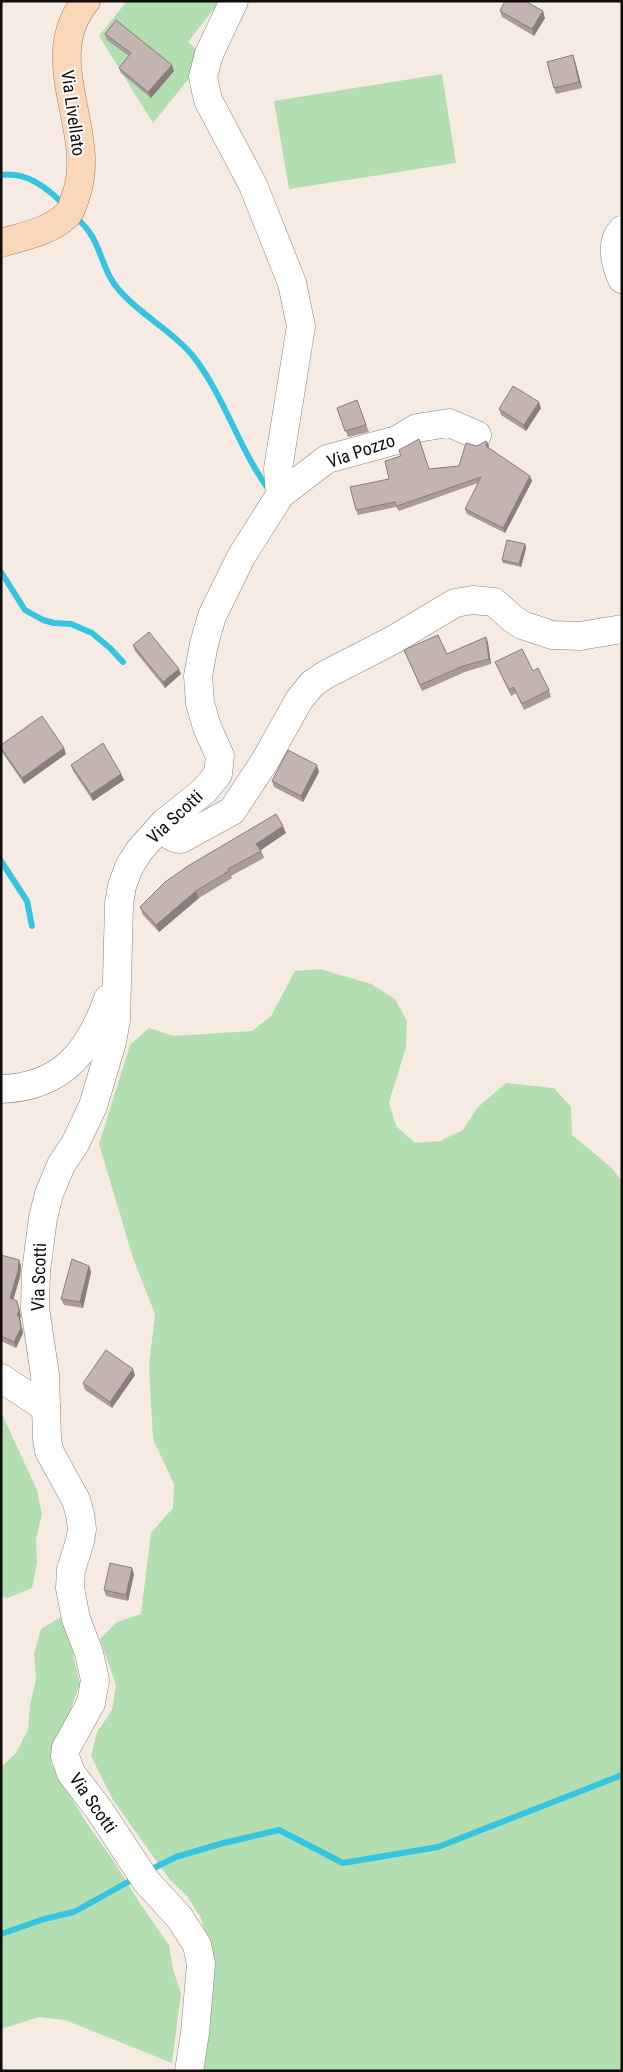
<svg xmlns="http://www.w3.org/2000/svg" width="623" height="2072" viewBox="0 0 623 2072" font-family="'Roboto Condensed',sans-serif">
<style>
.green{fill:#b2deb2}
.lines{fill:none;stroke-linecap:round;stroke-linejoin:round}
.stream{stroke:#36c5e0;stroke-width:6}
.minor-casing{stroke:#8d827a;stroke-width:29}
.major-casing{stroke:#a67e5e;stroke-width:29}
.minor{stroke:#fff;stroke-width:28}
.major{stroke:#fbd7b9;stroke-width:28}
.wall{fill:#a89b98}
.shaded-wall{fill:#887e7c}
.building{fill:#c3b4b1;stroke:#887e7c}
.labels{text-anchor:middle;stroke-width:4;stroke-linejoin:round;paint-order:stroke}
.street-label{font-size:18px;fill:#0f0c09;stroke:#fff}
</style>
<rect width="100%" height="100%" fill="#f6ebe2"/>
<g class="green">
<path d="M 127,1 L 220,1 L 188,42 L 201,53 L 198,67 L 153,123 L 99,36 Z"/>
<path d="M 442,74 L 456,163 L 289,189 L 274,101 Z"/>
<path d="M 320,969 L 371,984 L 395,999 L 407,1021 L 406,1047 L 389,1102 L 396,1126 L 415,1143 L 440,1141 L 463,1130 L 477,1108 L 506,1083 L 554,1088 L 571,1107 L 572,1135 L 613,1169 L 622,1182 L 622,2071 L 201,2071 L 214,1970 L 201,1918 L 187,1896 L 170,1880 L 113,1800 L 91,1756 L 97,1732 L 112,1710 L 116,1685 L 100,1639 L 117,1622 L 141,1614 L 151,1533 L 173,1508 L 174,1484 L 153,1439 L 149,1366 L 155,1314 L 133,1258 L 99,1144 L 130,1045 L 149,1028 L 173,1036 L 252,1031 L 271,1016 L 295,971 Z"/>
<path d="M 1,1412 L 37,1490 L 42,1514 L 36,1539 L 37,1563 L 32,1588 L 8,1598 L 1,1597 Z"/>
<path d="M 64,1615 L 80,1684 L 51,1763 L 86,1822 L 115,1863 L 141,1905 L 169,1945 L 173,1969 L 181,1993 L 172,2063 L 65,2020 L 39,2017 L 1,2029 L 1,1767 L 16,1753 L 28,1730 L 30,1705 L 36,1680 L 34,1654 L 41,1629 Z"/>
</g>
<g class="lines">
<g class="stream">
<path d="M 1,175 C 26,171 48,188 64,205"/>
<path d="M 75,216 C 80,221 86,227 90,233 C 102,251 104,274 119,290 C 140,315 172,330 193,356 C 225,397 239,450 270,491"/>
<path d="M 1,572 L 25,610 L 43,620 L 54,623 L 71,624 L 92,633 L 110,648 L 123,662"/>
<path d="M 1,861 L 27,901 L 32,926"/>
<path d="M 148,1871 L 176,1857 L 220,1844 L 279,1830 L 343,1863 L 438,1847 L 622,1775"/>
<path d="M 1,1934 L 44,1919 L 74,1912 L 137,1877"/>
</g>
<defs>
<g id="minor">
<path d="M 234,1 L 209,54 L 203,77 L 208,100 L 253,185 L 292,283 L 301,326 L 278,469 L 280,495"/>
<path d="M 622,230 C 610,243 615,264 622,279"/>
<path d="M 164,823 C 166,832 171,839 181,839 L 232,811 L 265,761 L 299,700 L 312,684 L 325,675 L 393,640 L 455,603 L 473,600 L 494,602 L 513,619 L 522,625 L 552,635 L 580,636 L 622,629"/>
<path d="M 1,1089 C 62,1087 89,1052 108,999"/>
<path d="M 1,1378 L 46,1408"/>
<path d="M 189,2071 L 195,2033 L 201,1964 L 197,1945 L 179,1917 L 146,1881 L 100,1811 L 71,1773 L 65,1756 L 66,1748 L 91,1703 L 95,1680 L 89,1653 L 76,1619 L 70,1588 L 71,1570 L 80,1541 L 82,1529 L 80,1514 L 76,1500 L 49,1451 L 47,1439 L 45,1375 L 35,1308 L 36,1271 L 43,1218 L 49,1194 L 61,1165 L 75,1144 L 93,1106 L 112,1042 L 116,1020 L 119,904 L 122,886 L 129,867 L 139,851 L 164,823 L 204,791 L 218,774 L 220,756 L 207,727 L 200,703 L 198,676 L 204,644 L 212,616 L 241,557 L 280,495 L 327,459 L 397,440 L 417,428 L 449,423 L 477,435"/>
</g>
<path id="major" d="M 1,243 C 24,236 49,232 67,215 C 72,211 73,203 75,198 C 100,133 37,61 86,1"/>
</defs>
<use href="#minor" class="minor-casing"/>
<use href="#major" class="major-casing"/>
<use href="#minor" class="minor"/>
<use href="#major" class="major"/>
</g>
<g class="wall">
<path d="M 500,11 L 545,18 L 534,36 L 502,17 Z"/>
<path d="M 105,34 L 174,71 L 151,98 L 121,73 L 119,68 L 129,56 L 107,40 Z"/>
<path d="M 575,61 L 582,88 L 556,94 L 554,88 Z"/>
<path d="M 357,400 L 369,432 L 348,437 L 337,408 Z"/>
<path d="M 541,408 L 526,431 L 501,415 L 499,409 Z"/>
<path d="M 487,442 L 489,446 L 488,448 L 532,481 L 505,533 L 467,514 L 465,509 L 478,483 L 399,511 L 396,507 L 358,515 L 356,510 L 430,469 L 459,466 L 477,446 Z"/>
<path d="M 525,544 L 526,548 L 521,567 L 503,563 L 502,560 Z"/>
<path d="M 486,637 L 488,643 L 491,664 L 465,672 L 422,691 L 404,650 L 447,654 Z"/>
<path d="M 133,645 L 181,674 L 165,688 L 135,651 Z"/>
<path d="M 495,662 L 533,671 L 549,690 L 551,697 L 524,710 L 516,693 L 511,696 Z"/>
<path d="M 1,745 L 66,754 L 24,784 L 2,752 Z"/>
<path d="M 71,765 L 121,774 L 124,780 L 93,801 L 73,771 Z"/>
<path d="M 319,772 L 303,802 L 274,787 L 272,781 Z"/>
<path d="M 286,833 L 261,850 L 264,858 L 231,876 L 232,878 L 199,898 L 159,932 L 143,915 L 140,907 Z"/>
<path d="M 1,1255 L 19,1260 L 21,1266 L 20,1277 L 13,1300 L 19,1307 L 21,1317 L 20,1318 L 23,1333 L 16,1348 L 1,1341 Z"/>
<path d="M 89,1266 L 91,1272 L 83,1308 L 64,1305 L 61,1299 Z"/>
<path d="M 135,1375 L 112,1408 L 85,1390 L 83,1383 Z"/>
<path d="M 134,1574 L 128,1601 L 106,1596 L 104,1590 Z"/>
</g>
<g class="shaded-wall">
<path d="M 543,11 L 545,18 L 534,36 L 532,29 Z"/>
<path d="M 573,55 L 575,61 L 582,88 L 579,82 Z"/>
<path d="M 172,65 L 174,71 L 151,98 L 148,92 Z"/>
<path d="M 539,402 L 541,408 L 526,431 L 524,425 Z"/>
<path d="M 487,442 L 489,446 L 487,451 L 486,446 Z"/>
<path d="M 530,476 L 532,481 L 505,533 L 503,528 Z"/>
<path d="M 525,544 L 526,548 L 521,567 L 519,564 Z"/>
<path d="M 486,637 L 488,643 L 491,664 L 489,659 Z"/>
<path d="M 179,669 L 181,674 L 165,688 L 163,682 Z"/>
<path d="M 64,748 L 66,754 L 24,784 L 22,778 Z"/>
<path d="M 317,765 L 319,772 L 303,802 L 301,796 Z"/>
<path d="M 121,774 L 124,780 L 93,801 L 91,794 Z"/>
<path d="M 283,826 L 286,833 L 259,851 L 256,844 Z"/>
<path d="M 196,891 L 199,898 L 159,932 L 156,925 Z"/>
<path d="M 19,1260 L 21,1266 L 20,1277 L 12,1304 L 10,1298 Z"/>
<path d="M 89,1266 L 91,1272 L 83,1308 L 80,1302 Z"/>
<path d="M 17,1301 L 19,1307 L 21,1317 L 20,1318 L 23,1333 L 16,1348 L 14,1342 Z"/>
<path d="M 133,1369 L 135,1375 L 112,1408 L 110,1402 Z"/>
<path d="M 132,1568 L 134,1574 L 128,1601 L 126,1595 Z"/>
</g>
<g class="building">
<path d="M 505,1 L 525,1 L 543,11 L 532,29 L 500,11 Z"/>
<path d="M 116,20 L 172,65 L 148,92 L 119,68 L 131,53 L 105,34 Z"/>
<path d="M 573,55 L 579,82 L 554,88 L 547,62 Z"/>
<path d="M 513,386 L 539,402 L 524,425 L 499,409 Z"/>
<path d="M 357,400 L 366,425 L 345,431 L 337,408 Z"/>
<path d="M 419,439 L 429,469 L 459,466 L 466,443 L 477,446 L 486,441 L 487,442 L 486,446 L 530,476 L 503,528 L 465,509 L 481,477 L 397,506 L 395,502 L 356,510 L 350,487 L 389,479 L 385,461 L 401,456 L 399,450 Z"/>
<path d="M 507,540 L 525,544 L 519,564 L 502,560 Z"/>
<path d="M 149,632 L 179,669 L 163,682 L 133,645 Z"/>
<path d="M 438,635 L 447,654 L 486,637 L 489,659 L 463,666 L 420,685 L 404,650 Z"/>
<path d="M 522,649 L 533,671 L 538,668 L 549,690 L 522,704 L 513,687 L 509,690 L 495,662 Z"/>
<path d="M 42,716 L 64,748 L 22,778 L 1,748 L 1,745 Z"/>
<path d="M 103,743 L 121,774 L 91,794 L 71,765 Z"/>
<path d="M 288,750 L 317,765 L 301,796 L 272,781 Z"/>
<path d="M 276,814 L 283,826 L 256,844 L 261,851 L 228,869 L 229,871 L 196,891 L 156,925 L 140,907 L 165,882 L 188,866 Z"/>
<path d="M 1,1255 L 19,1260 L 18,1271 L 10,1298 L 17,1301 L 19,1311 L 17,1315 L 19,1316 L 21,1328 L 14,1342 L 1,1336 Z"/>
<path d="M 72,1259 L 89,1266 L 80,1302 L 61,1299 Z"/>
<path d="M 106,1350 L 133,1369 L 110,1402 L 83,1383 Z"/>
<path d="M 110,1563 L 132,1568 L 126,1595 L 104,1590 Z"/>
</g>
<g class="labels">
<g class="street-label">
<text transform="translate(73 113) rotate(82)" y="6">Via Livellato</text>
<text transform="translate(361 451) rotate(-19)" y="6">Via Pozzo</text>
<text transform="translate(175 817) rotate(-43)" y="6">Via Scotti</text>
<text transform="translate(39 1277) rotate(-88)" y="6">Via Scotti</text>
<text transform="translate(93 1803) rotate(55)" y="6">Via Scotti</text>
</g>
</g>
<rect width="623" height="2072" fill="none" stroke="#0f0c09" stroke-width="5"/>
</svg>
